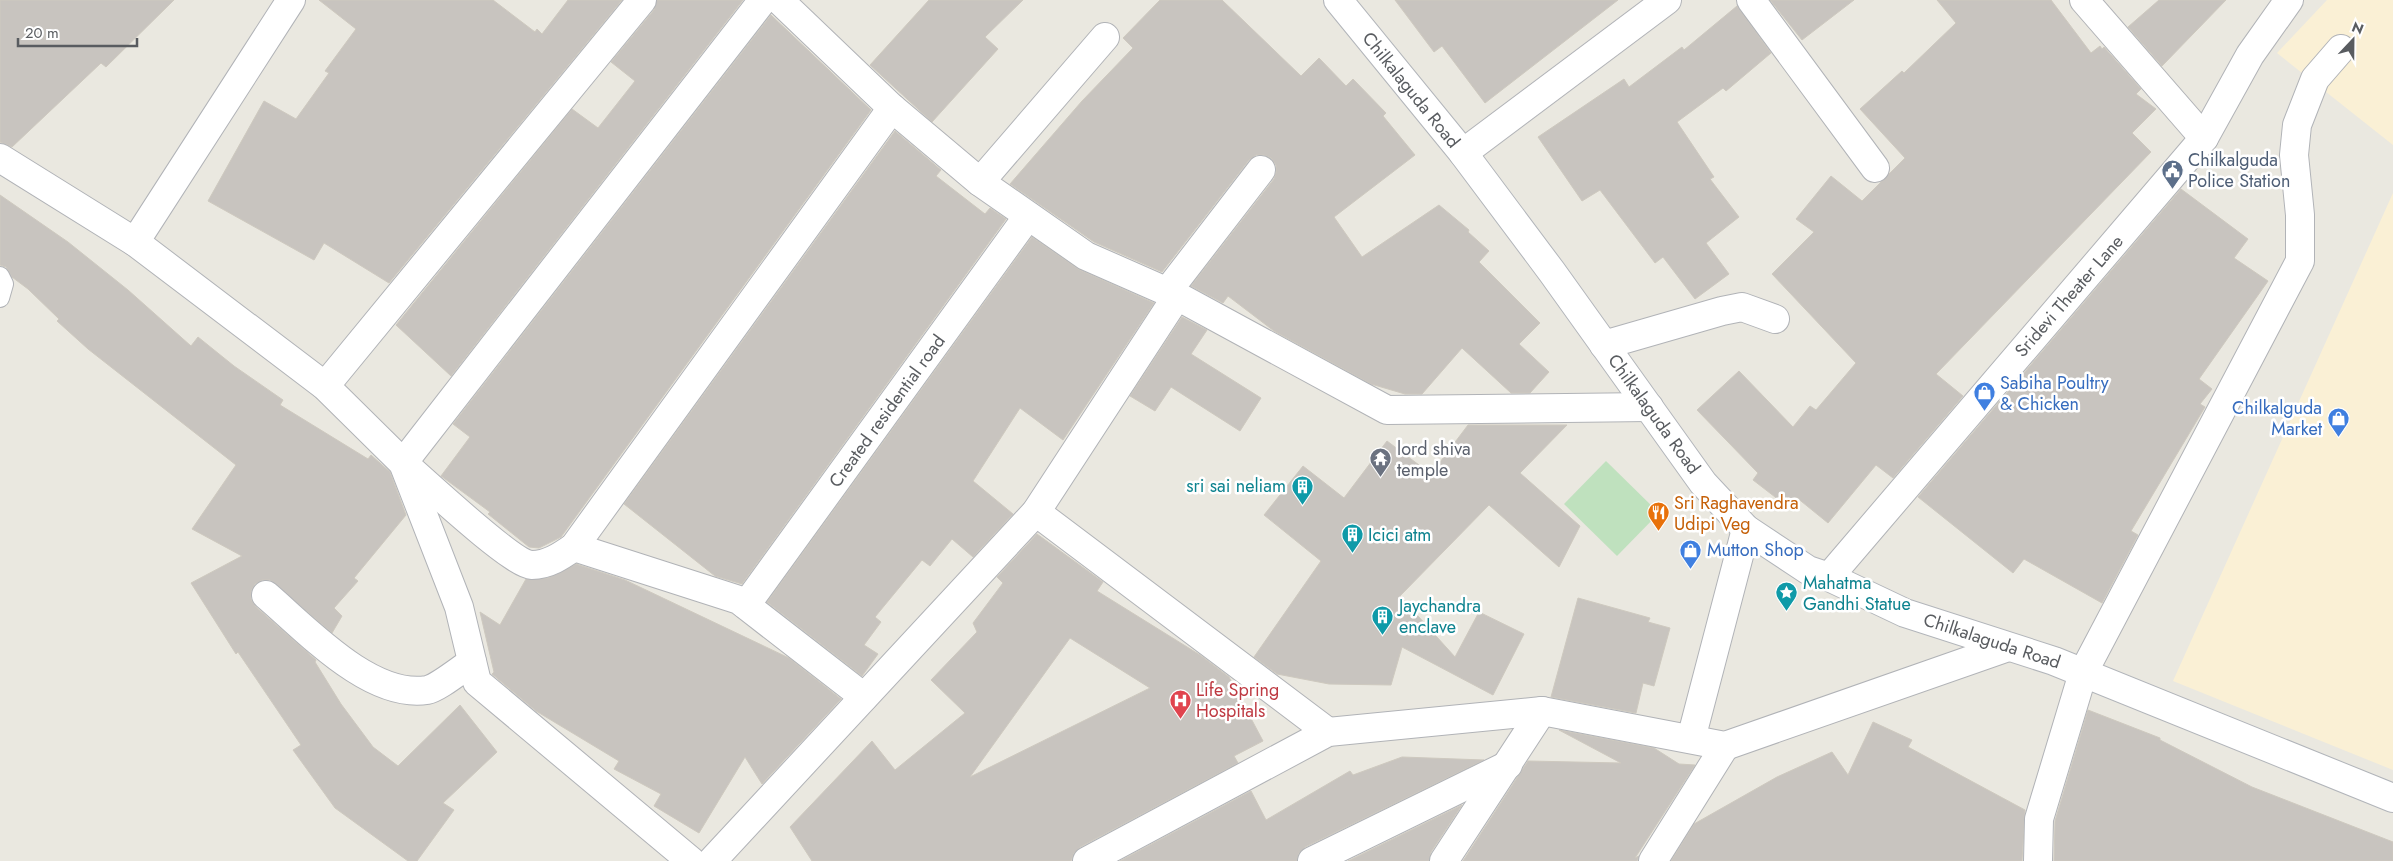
<svg xmlns="http://www.w3.org/2000/svg" width="2393" height="861" viewBox="0 0 2393 861" font-family="Jost,sans-serif">
<style>
.commercial{fill:#faf0d5}
.green{fill:#bfe1be}
.building{fill:#c8c4bf;stroke:#cec9bf;fill-rule:evenodd}
.lines{fill:none;stroke-linecap:round;stroke-linejoin:round}
.service-casing{stroke:#b1b3b7;stroke-width:20}
.minor-casing{stroke:#b1b3b7;stroke-width:30}
.secondary-casing{stroke:#b2b5ba;stroke-width:30}
.service{stroke:#fff;stroke-width:18}
.minor{stroke:#fff;stroke-width:28}
.secondary{stroke:#fff;stroke-width:28}
.labels{text-anchor:middle;stroke-width:5;stroke-linejoin:round;paint-order:stroke}
.street-label{font-size:18px;fill:#595c60;stroke:#fff}
.service-label{font-size:18px;fill:#4e5e75;stroke:#fff;text-anchor:start}
.shop-label{font-size:18px;fill:#366cbe;stroke:#fff;text-anchor:start}
.worship-label{font-size:18px;fill:#5b616d;stroke:#fff;text-anchor:start}
.culture-label{font-size:18px;fill:#0d838f;stroke:#fff;text-anchor:start}
.food-label{font-size:18px;fill:#c56008;stroke:#fff;text-anchor:start}
.health-label{font-size:18px;fill:#be3a42;stroke:#fff;text-anchor:start}
</style>
<rect width="100%" height="100%" fill="#eae8e0"/>
<g class="commercial">
<path d="M 2327,0 L 2393,0 L 2393,145 L 2277,53 Z"/>
<path d="M 2393,193 L 2393,770 L 2173,681 Z"/>
</g>
<path class="green" d="M 1606,461 L 1659,513 L 1617,556 L 1564,504 Z"/>
<g class="building">
<path d="M 0,0 L 174,0 L 106,67 L 101,63 L 12,147 L 0,142 Z"/>
<path d="M 319,0 L 493,0 L 535,32 L 537,29 L 542,34 L 568,0 L 622,0 L 389,283 L 324,243 L 314,260 L 208,201 L 264,101 L 296,119 L 329,73 L 325,71 L 356,29 Z"/>
<path d="M 657,0 L 743,0 L 451,376 L 396,325 L 572,109 L 598,128 L 635,81 L 611,62 L 654,10 Z"/>
<path d="M 929,0 L 1023,0 L 985,37 L 998,49 L 932,122 L 870,65 Z"/>
<path d="M 1160,0 L 1222,0 L 1301,76 L 1319,58 L 1346,86 L 1353,79 L 1386,113 L 1383,116 L 1415,155 L 1334,217 L 1362,257 L 1439,205 L 1469,230 L 1468,232 L 1489,251 L 1479,262 L 1540,323 L 1519,344 L 1549,372 L 1530,393 L 1511,393 L 1462,348 L 1422,394 L 1405,394 L 1371,384 L 1274,331 L 1228,296 L 1223,303 L 1191,286 L 1274,179 L 1276,173 L 1276,165 L 1271,158 L 1264,155 L 1256,155 L 1249,160 L 1162,272 L 1094,242 L 1010,184 L 1082,101 L 1133,48 L 1123,38 Z"/>
<path d="M 1395,0 L 1618,0 L 1485,103 L 1442,46 L 1434,52 Z"/>
<path d="M 1770,0 L 1854,0 L 1802,40 Z"/>
<path d="M 1937,0 L 2051,0 L 2091,53 L 2100,46 L 2102,49 L 2104,47 L 2141,89 L 2136,94 L 2156,109 L 2132,133 L 2151,152 L 1936,374 L 1963,396 L 1893,478 L 1876,465 L 1828,523 L 1796,497 L 1788,507 L 1753,480 L 1758,473 L 1697,410 L 1739,371 L 1793,427 L 1810,406 L 1816,410 L 1856,363 L 1772,274 L 1814,232 L 1796,219 L 1831,176 L 1862,201 L 1905,158 L 1860,109 L 1902,71 L 1904,73 L 1956,23 Z"/>
<path d="M 2159,0 L 2226,0 L 2162,66 L 2128,27 Z"/>
<path d="M 1737,6 L 1771,53 L 1726,91 L 1723,88 L 1677,122 L 1714,177 L 1710,179 L 1739,217 L 1706,243 L 1729,274 L 1695,299 L 1663,257 L 1655,263 L 1600,190 L 1582,201 L 1538,137 L 1624,79 L 1629,87 L 1682,47 L 1684,50 Z"/>
<path d="M 771,15 L 871,110 L 561,537 L 539,548 L 529,547 L 488,514 L 490,512 L 441,476 L 470,437 L 453,424 Z"/>
<path d="M 895,131 L 941,170 L 936,176 L 985,214 L 990,208 L 1006,219 L 742,584 L 715,576 L 624,504 Z"/>
<path d="M 2181,189 L 2248,239 L 2234,258 L 2268,281 L 2199,379 L 2212,389 L 2200,404 L 2205,407 L 2131,531 L 2138,535 L 2102,603 L 2024,559 L 2013,573 L 1918,497 Z"/>
<path d="M 0,195 L 68,242 L 128,290 L 191,346 L 198,337 L 234,366 L 283,400 L 280,405 L 368,459 L 371,455 L 390,472 L 406,515 L 354,578 L 358,581 L 334,608 L 342,616 L 332,633 L 270,580 L 262,580 L 255,584 L 251,591 L 251,599 L 256,607 L 316,660 L 315,662 L 341,704 L 373,747 L 398,766 L 460,705 L 497,752 L 443,803 L 454,810 L 417,861 L 408,861 L 335,808 L 293,750 L 301,745 L 238,652 L 236,654 L 191,583 L 242,556 L 192,529 L 236,465 L 88,349 L 57,321 L 59,319 L 28,289 L 12,277 L 6,267 L 0,265 Z"/>
<path d="M 1032,237 L 1080,270 L 1154,303 L 1063,440 L 1020,408 L 973,481 L 1013,514 L 973,557 L 952,539 L 930,566 L 922,560 L 875,617 L 881,622 L 864,645 L 878,654 L 862,676 L 767,602 Z"/>
<path d="M 1182,317 L 1207,330 L 1191,354 L 1261,398 L 1240,431 L 1171,387 L 1155,411 L 1130,396 Z"/>
<path d="M 1468,425 L 1567,425 L 1520,473 L 1580,526 L 1559,567 L 1489,505 L 1400,596 L 1455,657 L 1479,612 L 1524,634 L 1493,695 L 1402,647 L 1391,685 L 1329,684 L 1277,674 L 1254,657 L 1321,561 L 1264,515 L 1303,466 L 1344,498 L 1387,441 L 1431,474 Z"/>
<path d="M 1037,534 L 1103,582 L 1097,591 L 1200,655 L 1229,677 L 1263,741 L 1234,756 L 1238,763 L 1080,847 L 1074,853 L 1071,861 L 812,861 L 790,827 L 872,741 L 895,770 L 965,713 L 931,680 L 977,632 L 973,623 L 1003,583 L 997,577 ZM 1070,638 L 1150,688 L 970,777 Z"/>
<path d="M 576,564 L 625,580 L 789,658 L 841,699 L 762,784 L 745,757 L 699,833 L 654,806 L 661,794 L 614,769 L 619,761 L 536,711 L 492,674 L 494,672 L 480,612 L 500,625 L 526,579 L 548,578 Z"/>
<path d="M 1578,598 L 1650,618 L 1648,622 L 1670,628 L 1654,686 L 1643,683 L 1636,713 L 1551,697 Z"/>
<path d="M 2088,710 L 2160,738 L 2160,740 L 2252,787 L 2393,842 L 2393,861 L 2054,861 L 2055,821 Z"/>
<path d="M 1873,722 L 1912,740 L 1908,747 L 2025,810 L 2022,861 L 1671,861 L 1694,824 L 1777,777 L 1832,752 L 1848,775 Z"/>
<path d="M 1559,730 L 1654,748 L 1679,764 L 1695,765 L 1635,858 L 1639,856 L 1637,861 L 1463,861 L 1528,761 L 1621,763 Z"/>
<path d="M 1402,757 L 1484,760 L 1305,847 L 1299,853 L 1297,861 L 1120,861 L 1251,791 L 1266,820 L 1350,771 L 1353,775 Z"/>
<path d="M 1462,805 L 1431,852 L 1429,861 L 1348,861 Z"/>
</g>
<g class="lines">
<defs>
<path id="service" d="M 0,276 L 4,284 L 0,298"/>
<g id="minor">
<path d="M 763,0 L 403,463 C 423,480 512,564 532,565 C 548,565 561,556 574,547 L 892,108"/>
<path d="M 779,0 L 892,108 L 980,182 L 1086,256 L 1177,296 L 1387,410 L 1649,407"/>
<path d="M 1751,0 L 1875,168"/>
<path d="M 2084,0 L 2204,138"/>
<path d="M 1463,153 L 1667,0"/>
<path d="M 0,158 L 135,242 L 325,386 L 403,463 L 459,607 L 477,682 L 691,861"/>
<path d="M 980,182 L 1105,37"/>
<path d="M 135,242 L 291,0"/>
<path d="M 1167,292 L 1261,170"/>
<path d="M 1604,345 L 1722,311 L 1742,307 L 1775,319"/>
<path d="M 325,386 L 642,0"/>
<path d="M 1036,512 L 1328,732"/>
<path d="M 574,547 L 739,600 L 864,697"/>
<path d="M 1829,577 L 2204,138 L 2250,55 L 2289,0"/>
<path d="M 266,595 C 306,629 370,699 427,690 C 438,688 461,669 472,662"/>
<path d="M 746,605 L 1028,216"/>
<path d="M 1691,739 L 1746,529"/>
<path d="M 712,861 L 1036,512 L 1177,296"/>
<path d="M 1087,861 L 1328,732 L 1542,711 L 1725,746 L 2008,647"/>
<path d="M 1312,861 L 1508,765"/>
<path d="M 1444,861 L 1542,711"/>
<path d="M 1653,861 L 1725,746"/>
<path d="M 2038,861 L 2039,819 L 2083,673 L 2300,261 L 2300,215 L 2294,155 L 2297,125 L 2315,79 L 2341,49"/>
</g>
<path id="secondary" d="M 1338,0 L 1463,153 L 1552,272 L 1703,483 L 1746,529 L 1808,570 L 1829,577 L 1905,613 L 2054,661 L 2393,798"/>
</defs>
<use href="#service" class="service-casing"/>
<use href="#minor" class="minor-casing"/>
<use href="#secondary" class="secondary-casing"/>
<use href="#service" class="service"/>
<use href="#minor" class="minor"/>
<use href="#secondary" class="secondary"/>
</g>
<defs>
<symbol id="civic-pin" viewBox="-11 -11 22 30"><path d="M0 17L-7.5 6A9.5 9.5 0 1 1 7.5 6Z" fill="#5c6f8a" stroke="#fff"/><path d="M-.6-6.5H3V-4.5H.6V-3L4-1V1h2V6H-6V1h2V-1L-.6-3ZM-1.2 2.5V6h2.4V2.5Z" fill="#fff"/></symbol>
<symbol id="shop-pin" viewBox="-11 -11 22 30"><path d="M0 17L-7.5 6A9.5 9.5 0 1 1 7.5 6Z" fill="#3f7fe0" stroke="#fff"/><path d="M-5-2.5h2.3a2.7 3.5 0 0 1 5.4 0H5L5.5 6h-11ZM-1.5-2.5h3a1.5 2.3 0 0 0-3 0Z" fill="#fff"/></symbol>
<symbol id="temple-pin" viewBox="-11 -11 22 30"><path d="M0 17L-7.5 6A9.5 9.5 0 1 1 7.5 6Z" fill="#6b7280" stroke="#fff"/><path d="M0-6L5-2H3V0L6.5 2.5H4V6H1.5V3h-3V6H-4V2.5H-6.5L-3 0V-2H-5Z" fill="#fff"/></symbol>
<symbol id="building-pin" viewBox="-11 -11 22 30"><path d="M0 17L-7.5 6A9.5 9.5 0 1 1 7.5 6Z" fill="#0f9aa8" stroke="#fff"/><path d="M-4-6H4V6H1V3H-1V6H-4ZM-2.5-4.3h1.7v1.8h-1.7ZM.8-4.3h1.7v1.8H.8ZM-2.5-1h1.7V.8h-1.7ZM.8-1h1.7V.8H.8Z" fill="#fff"/></symbol>
<symbol id="restaurant-pin" viewBox="-11 -11 22 30"><path d="M0 17L-7.5 6A9.5 9.5 0 1 1 7.5 6Z" fill="#e8710a" stroke="#fff"/><path d="M-5-6h1v4h1v-4h1v4h1v-4h1v5L-1.5 .5V6h-2V.5L-5-1ZM5-6V6H3V1.5H1.5Q1.5-4 5-6Z" fill="#fff"/></symbol>
<symbol id="sight-pin" viewBox="-11 -11 22 30"><path d="M0 17L-7.5 6A9.5 9.5 0 1 1 7.5 6Z" fill="#0f9aa8" stroke="#fff"/><path d="M0-6L1.8-2.2L6-1.7L2.9 1.2L3.7 5.4L0 3.3L-3.7 5.4L-2.9 1.2L-6-1.7L-1.8-2.2Z" fill="#fff"/></symbol>
<symbol id="hospital-pin" viewBox="-11 -11 22 30"><path d="M0 17L-7.5 6A9.5 9.5 0 1 1 7.5 6Z" fill="#e0444e" stroke="#fff"/><path d="M-5-5h3v3.5h4V-5h3V5h-3V1.5h-4V5h-3Z" fill="#fff"/></symbol>
</defs>
<g fill-rule="evenodd">
<use href="#civic-pin" x="2160" y="158" width="25" height="34"/>
<use href="#shop-pin" x="1972" y="380" width="25" height="34"/>
<use href="#shop-pin" x="2326" y="406" width="25" height="34"/>
<use href="#temple-pin" x="1368" y="446" width="25" height="34"/>
<use href="#building-pin" x="1290" y="474" width="25" height="34"/>
<use href="#restaurant-pin" x="1646" y="500" width="25" height="34"/>
<use href="#building-pin" x="1340" y="522" width="25" height="34"/>
<use href="#shop-pin" x="1678" y="538" width="25" height="34"/>
<use href="#sight-pin" x="1774" y="580" width="25" height="34"/>
<use href="#building-pin" x="1370" y="604" width="25" height="34"/>
<use href="#hospital-pin" x="1168" y="688" width="25" height="34"/>
</g>
<g class="labels">
<g class="street-label">
<text transform="translate(1411 90) rotate(51)" y="6">Chilkalaguda Road</text>
<text transform="translate(2069 296) rotate(-49)" y="6">Sridevi Theater Lane</text>
<text transform="translate(887 411) rotate(-54)" y="6">Created residential road</text>
<text transform="translate(1654 414) rotate(54)" y="6">Chilkalaguda Road</text>
<text transform="translate(1992 641) rotate(18)" y="6">Chilkalaguda Road</text>
</g>
<g class="service-label">
<text x="2188" y="166">Chilkalguda<tspan x="2188" dy="21">Police Station</tspan></text>
</g>
<g class="shop-label">
<text x="2000" y="389">Sabiha Poultry<tspan x="2000" dy="21">&amp; Chicken</tspan></text>
<text x="2322" y="414" text-anchor="end">Chilkalguda<tspan x="2322" dy="21">Market</tspan></text>
<text x="1707" y="556">Mutton Shop</text>
</g>
<g class="worship-label">
<text x="1397" y="455">lord shiva<tspan x="1397" dy="21">temple</tspan></text>
</g>
<g class="culture-label">
<text x="1286" y="492" text-anchor="end">sri sai neliam</text>
<text x="1368" y="541">Icici atm</text>
<text x="1803" y="589">Mahatma<tspan x="1803" dy="21">Gandhi Statue</tspan></text>
<text x="1399" y="612">Jaychandra<tspan x="1399" dy="21">enclave</tspan></text>
</g>
<g class="food-label">
<text x="1674" y="509">Sri Raghavendra<tspan x="1674" dy="21">Udipi Veg</tspan></text>
</g>
<g class="health-label">
<text x="1196" y="696">Life Spring<tspan x="1196" dy="21">Hospitals</tspan></text>
</g>
</g>
<g transform="translate(2353 40) rotate(22)" stroke="#ffffff" stroke-width="4" paint-order="stroke">
<path d="M0-4L9 19L0 12L-9 19Z" fill="#595c60"/>
<text y="-8" font-size="14" font-weight="bold" text-anchor="middle" fill="#595c60">N</text>
</g>
<path d="M18 38v8h119v-8" fill="none" stroke="#595c60" stroke-width="2.5"/>
<text x="25" y="38" font-size="15" fill="#595c60" stroke="#ffffff" stroke-width="4" paint-order="stroke">20 m</text>
</svg>
